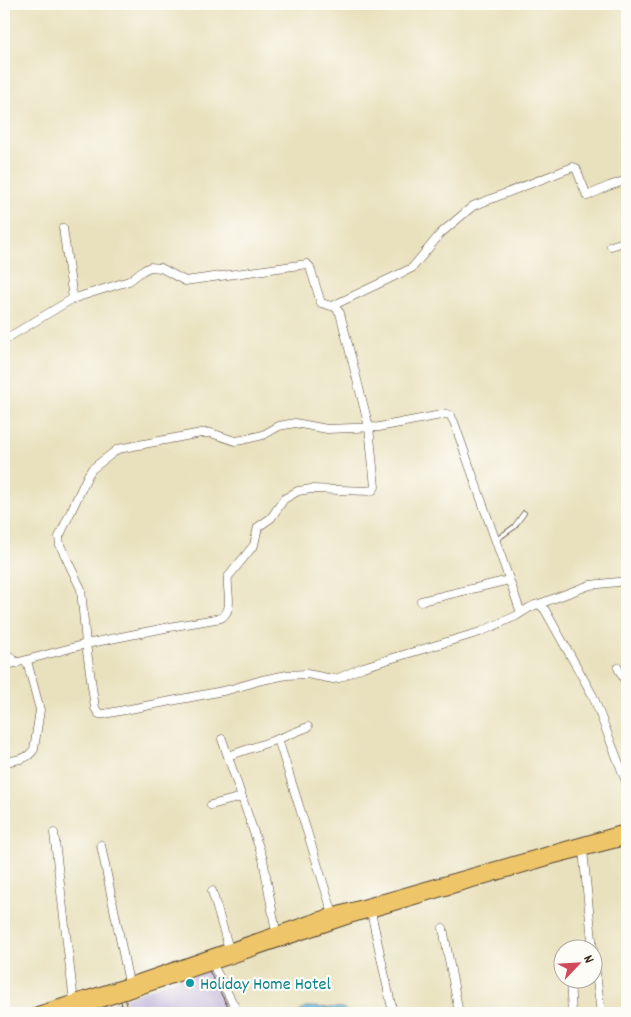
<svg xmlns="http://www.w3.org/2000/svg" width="631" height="1017" viewBox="0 0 631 1017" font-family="Dekko,sans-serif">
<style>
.water{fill:#69bce5;stroke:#527382}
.building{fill:#b6a9d4}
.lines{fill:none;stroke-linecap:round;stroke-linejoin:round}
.lane-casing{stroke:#554536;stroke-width:5.5}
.street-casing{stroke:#554536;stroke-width:9}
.primary-casing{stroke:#554536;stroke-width:13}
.lane{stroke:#fff;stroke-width:4}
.street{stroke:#fff;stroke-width:8}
.primary{stroke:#eec569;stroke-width:11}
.culture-dot{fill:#0f9aa8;stroke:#fdfcf7;stroke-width:2}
.labels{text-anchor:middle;stroke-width:4.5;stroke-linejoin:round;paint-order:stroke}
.culture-label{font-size:18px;fill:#0d838f;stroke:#fdfcf7;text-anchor:start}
</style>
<rect width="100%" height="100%" fill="#fdfcf7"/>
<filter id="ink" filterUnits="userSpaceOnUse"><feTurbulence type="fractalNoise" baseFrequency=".02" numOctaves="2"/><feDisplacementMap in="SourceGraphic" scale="10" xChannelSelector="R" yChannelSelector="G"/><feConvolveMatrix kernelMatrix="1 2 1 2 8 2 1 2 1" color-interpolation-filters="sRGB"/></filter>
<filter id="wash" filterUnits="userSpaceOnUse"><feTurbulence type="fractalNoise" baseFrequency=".0096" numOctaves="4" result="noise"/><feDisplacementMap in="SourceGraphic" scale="20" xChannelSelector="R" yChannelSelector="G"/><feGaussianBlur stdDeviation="1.12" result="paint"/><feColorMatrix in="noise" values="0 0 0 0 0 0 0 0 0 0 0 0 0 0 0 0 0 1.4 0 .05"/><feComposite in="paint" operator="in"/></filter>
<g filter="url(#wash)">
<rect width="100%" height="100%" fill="#e9e1be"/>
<path class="water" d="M 306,1007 L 343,1008 L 349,1013 L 298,1013 Z"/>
<g id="blocks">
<g class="building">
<path d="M 207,967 L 231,1013 L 129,1013 L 125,998 Z"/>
<path d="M 121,1001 L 123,1013 L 91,1013 L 90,1010 Z"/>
</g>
</g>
</g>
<g filter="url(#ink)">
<use href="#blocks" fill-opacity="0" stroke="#554536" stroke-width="1"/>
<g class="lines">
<defs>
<path id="lane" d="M 496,540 L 514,527 L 524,513"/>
<g id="street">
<path d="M 63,228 L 73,299"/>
<path d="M 611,246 L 627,241"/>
<path d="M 332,306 L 412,268 L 441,233 L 473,206 L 573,167 L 576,168 L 587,196 L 609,186 L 627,180"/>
<path d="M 4,340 L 72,299 L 129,281 L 142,271 L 150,267 L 161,268 L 185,281 L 307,264 L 310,267 L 321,303 L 335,307 L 340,313 L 369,427 L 375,487 L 373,490 L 369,491 L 311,489 L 298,491 L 284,499 L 271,518 L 258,527 L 254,545 L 228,577 C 226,591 235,609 221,618 L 175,626 L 86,644 L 4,666"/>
<path d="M 421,601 L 509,580"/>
<path d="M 539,604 L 590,585 L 627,581"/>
<path d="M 521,613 L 454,422 L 450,415 L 446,414 L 379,427 L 327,429 L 295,423 L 279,426 L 263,435 L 242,440 L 235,441 L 211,433 L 201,433 L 118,449 L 92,469 L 88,475 L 59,537 L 60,545 L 81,589 L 86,644 L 95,708 L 99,714 L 104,714 L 228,690 L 262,680 L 287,675 L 307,674 L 333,679 L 339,678 L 363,667 L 480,632 L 516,616 C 523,612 531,605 539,604 L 545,610 L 593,696 L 627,784"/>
<path d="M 4,651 L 17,663"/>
<path d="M 618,668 L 627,685"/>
<path d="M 222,739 L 263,859 L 276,932"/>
<path d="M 278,739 L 333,914"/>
<path d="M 228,756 L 278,739 L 308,727"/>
<path d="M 4,762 C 15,760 28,760 34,749 L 40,710 L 27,661"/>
<path d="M 211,805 L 242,797"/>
<path d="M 54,833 L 74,1002"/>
<path d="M 101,845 L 129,983"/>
<path d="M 583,850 L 593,950"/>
<path d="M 212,891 L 229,949"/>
<path d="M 371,912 L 393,1013"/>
<path d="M 443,928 L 459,1013"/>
<path d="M 594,957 L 601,1013"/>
<path d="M 213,965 L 238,1013"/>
<path d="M 570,980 L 572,1013"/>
</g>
<g id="primary">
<path d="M 36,1013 L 140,980 L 319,918 L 627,830"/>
<path d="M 67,1013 L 348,918 L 553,858 L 627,839"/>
</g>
</defs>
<use href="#lane" class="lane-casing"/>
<use href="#street" class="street-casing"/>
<use href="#primary" class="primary-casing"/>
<use href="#lane" class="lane"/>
<use href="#street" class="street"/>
<use href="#primary" class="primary"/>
</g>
</g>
<circle class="culture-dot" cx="190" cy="983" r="5"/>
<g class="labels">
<g class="culture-label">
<text x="200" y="989">Holiday Home Hotel</text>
</g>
</g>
<rect width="631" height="1017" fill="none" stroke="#fdfcf7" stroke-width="20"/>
<g transform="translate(578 964) rotate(65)"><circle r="24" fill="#fdfcf7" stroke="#afa8a0"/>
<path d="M0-4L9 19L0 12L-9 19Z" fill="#d1495b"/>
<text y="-8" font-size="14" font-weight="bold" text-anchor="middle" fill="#3b2a1e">N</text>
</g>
</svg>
